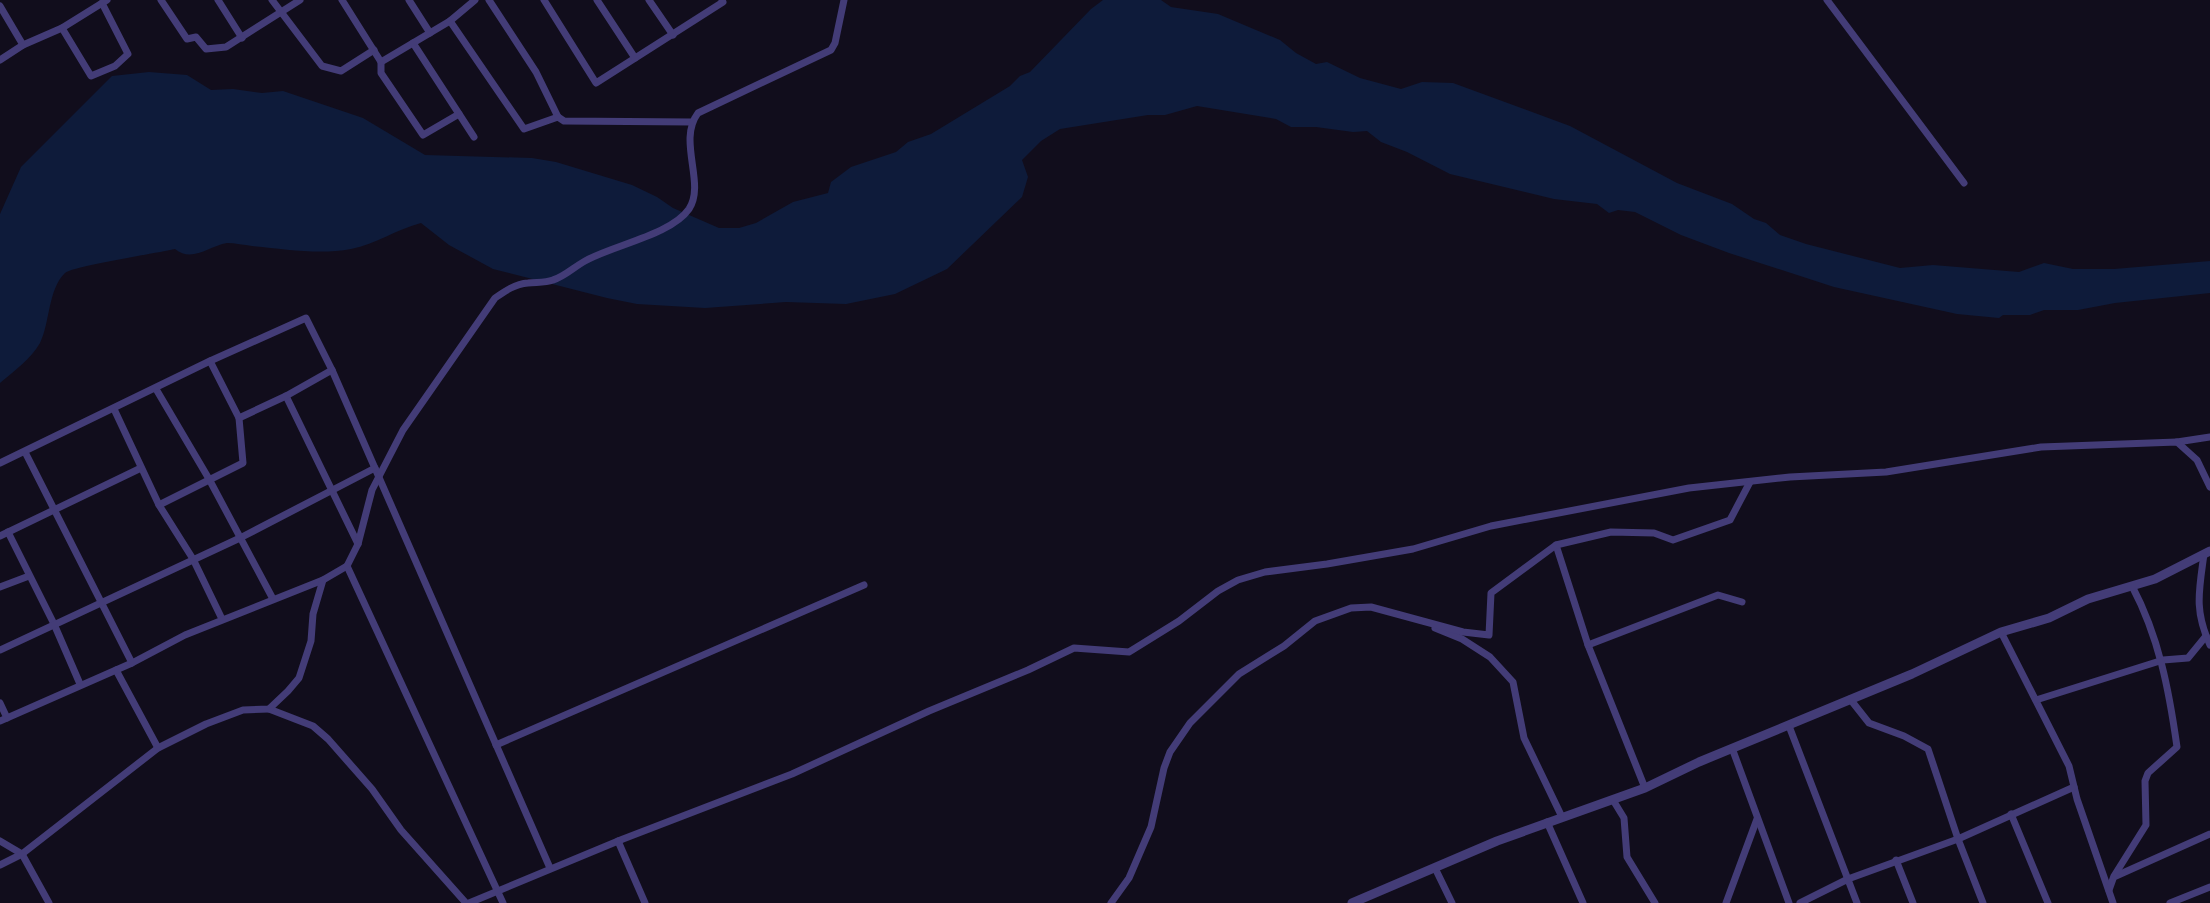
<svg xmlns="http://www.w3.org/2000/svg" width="2210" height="903" viewBox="0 0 2210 903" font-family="Quicksand,sans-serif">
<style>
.water{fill:#0e1b3a}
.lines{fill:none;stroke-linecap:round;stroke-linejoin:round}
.minor{stroke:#433c77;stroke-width:7}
.tertiary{stroke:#433c77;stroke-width:9}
</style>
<rect width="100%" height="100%" fill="#110d1c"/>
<path class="water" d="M 1103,0 L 1161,0 L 1171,7 L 1218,14 L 1280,40 L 1296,53 L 1316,64 L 1327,62 L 1360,78 L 1401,89 L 1422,82 L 1453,83 L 1570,126 L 1677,183 L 1732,204 L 1754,219 L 1766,223 L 1780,235 L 1806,244 L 1900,268 L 1933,265 L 2019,272 L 2044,263 L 2073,269 L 2114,269 L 2210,261 L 2210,293 L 2115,303 L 2078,310 L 2044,310 L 2030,315 L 2003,315 L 1999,318 L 1957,314 L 1834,287 L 1729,253 L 1681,235 L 1635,212 L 1618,210 L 1609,213 L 1597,204 L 1554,199 L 1450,174 L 1407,152 L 1381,142 L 1367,131 L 1353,132 L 1316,127 L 1291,127 L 1276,119 L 1197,106 L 1165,115 L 1148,115 L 1060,129 L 1041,141 L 1022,160 L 1028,177 L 1022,197 L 947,269 L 895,294 L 846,304 L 786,302 L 705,308 L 637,304 L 607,298 L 493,269 L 449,245 L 421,223 C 397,229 376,244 351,249 C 319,255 284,249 252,246 C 244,245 235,243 227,243 C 209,246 192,263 175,249 C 158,253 73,266 65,273 C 48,289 50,323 40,343 C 31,359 14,371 0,383 L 0,214 L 21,167 L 112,76 L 149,72 L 187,75 L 211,90 L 233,89 L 262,93 L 283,91 L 363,118 L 425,155 L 532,158 L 556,162 L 632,185 L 657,197 L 673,208 L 719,228 L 739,228 L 756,223 L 793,202 L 828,193 L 831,182 L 851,167 L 896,152 L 908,142 L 931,134 L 1010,86 L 1020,76 L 1030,72 L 1091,9 Z"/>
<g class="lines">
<g class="minor">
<path d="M 161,0 L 187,39 L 196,37 L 206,49 L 226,47 L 300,0"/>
<path d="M 218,0 L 242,38"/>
<path d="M 272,0 L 322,66 L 341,71 L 374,50"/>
<path d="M 342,0 L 381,62 L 381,73 L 423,135 L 459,114"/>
<path d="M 409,0 L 430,33"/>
<path d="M 489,0 L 536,72 L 558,117"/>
<path d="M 544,0 L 596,83 L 723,2 L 722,0"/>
<path d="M 597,0 L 635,58"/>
<path d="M 649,0 L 673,35"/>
<path d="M 1827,0 L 1964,183"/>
<path d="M 0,6 L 23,45"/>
<path d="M 450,21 L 524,129 L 558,117 L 564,121 L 691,122"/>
<path d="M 62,28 L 91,76 L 115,66 L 128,54 L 102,3"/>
<path d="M 413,43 L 474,137"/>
<path d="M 0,60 L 23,45 L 62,28 L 107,0"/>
<path d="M 381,62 L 450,21 L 475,0"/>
<path d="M 210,361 L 239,418"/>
<path d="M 156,389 L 209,479 L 273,599"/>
<path d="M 286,396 L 358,544"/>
<path d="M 114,409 L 159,505 L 193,559 L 222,619"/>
<path d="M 2177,442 L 2210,437"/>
<path d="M 25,452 L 132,663"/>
<path d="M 0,463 L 210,361 L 306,318 L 332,370 L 550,868"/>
<path d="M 159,505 L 243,463 L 239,418 L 286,396 L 332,370"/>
<path d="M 8,532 L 54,624 L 80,684"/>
<path d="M 0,536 L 141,468"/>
<path d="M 1556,545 L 1588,645 L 1645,788"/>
<path d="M 2204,554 C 2199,591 2194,610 2210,645"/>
<path d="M 347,566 L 503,903"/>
<path d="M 0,587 L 29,576"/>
<path d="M 1435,628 L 1462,639 L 1490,657 L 1513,682 L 1524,738 L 1562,817"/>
<path d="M 2001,632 L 2069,766 L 2077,799 L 2113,903"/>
<path d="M 1588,645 L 1718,595 L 1742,602"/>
<path d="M 0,650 L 240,538 L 375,468"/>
<path d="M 116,670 L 158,748"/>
<path d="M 1850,699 L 1869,723 L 1904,736 L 1928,749 L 1958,839 L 1983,903"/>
<path d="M 2036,700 L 2163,660 L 2188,658 L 2206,636"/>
<path d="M 0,703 L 7,718"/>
<path d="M 269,709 L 313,726 L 328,739 L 372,789 L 401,830 L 466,903"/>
<path d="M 0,721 L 132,663 L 185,635 L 323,580"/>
<path d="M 1789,726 L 1857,903"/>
<path d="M 496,745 L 864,585"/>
<path d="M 1732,748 L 1789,903"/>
<path d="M 1613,800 L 1624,818 L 1627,857 L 1655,903"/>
<path d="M 2011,814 L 2048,903"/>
<path d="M 1547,822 L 1583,903"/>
<path d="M 0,841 L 22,854 L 49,903"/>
<path d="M 618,841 L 645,903"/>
<path d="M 1896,860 L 1913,903"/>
<path d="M 0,865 L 22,854 L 158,748 L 206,724 L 243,710 L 269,709 L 288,691 L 299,678 L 311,641 L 313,614 L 323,580 L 347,566 L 358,544 L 372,490 L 403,430 L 495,298 C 505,291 515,284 528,283 C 537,282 545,283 553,280 C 564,277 574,267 585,261 C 613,245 671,235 689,209 C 706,183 677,141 698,113 L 831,50 L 835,43 L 844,0"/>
<path d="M 1435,868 L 1452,903"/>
<path d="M 2116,876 L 2210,834"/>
<path d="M 2109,890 L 2114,876 L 2146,825 L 2145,781 L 2148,773 L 2177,747 C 2169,690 2159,637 2132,586"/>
<path d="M 469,903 L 623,839 L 792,774 L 929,711 L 1028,670 L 1074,648 L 1129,652 L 1179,621 L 1218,591 L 1238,580 L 1265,572 L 1327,564 L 1413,549 L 1491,526 L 1689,488 L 1790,477 L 1886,472 L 2041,447 L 2177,442 L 2197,460 L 2210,487"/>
<path d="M 1111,903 L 1129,878 L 1151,827 L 1164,768 L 1170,752 L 1190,723 L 1239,674 L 1284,646 L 1315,621 L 1351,608 L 1371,607 L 1463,632 L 1489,635 L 1491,593 L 1556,545 L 1611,532 L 1654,533 L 1673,540 L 1730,520 L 1750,482"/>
<path d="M 1726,903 L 1757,819"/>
<path d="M 1800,903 L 1848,879 L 1958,839 L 2074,787"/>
<path d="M 2170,903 L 2210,887"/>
</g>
<path class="tertiary" d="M 1352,903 L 1497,841 L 1645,788 L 1699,762 L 1912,674 L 2001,632 L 2049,618 L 2088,599 L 2155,579 L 2210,551"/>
</g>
</svg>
